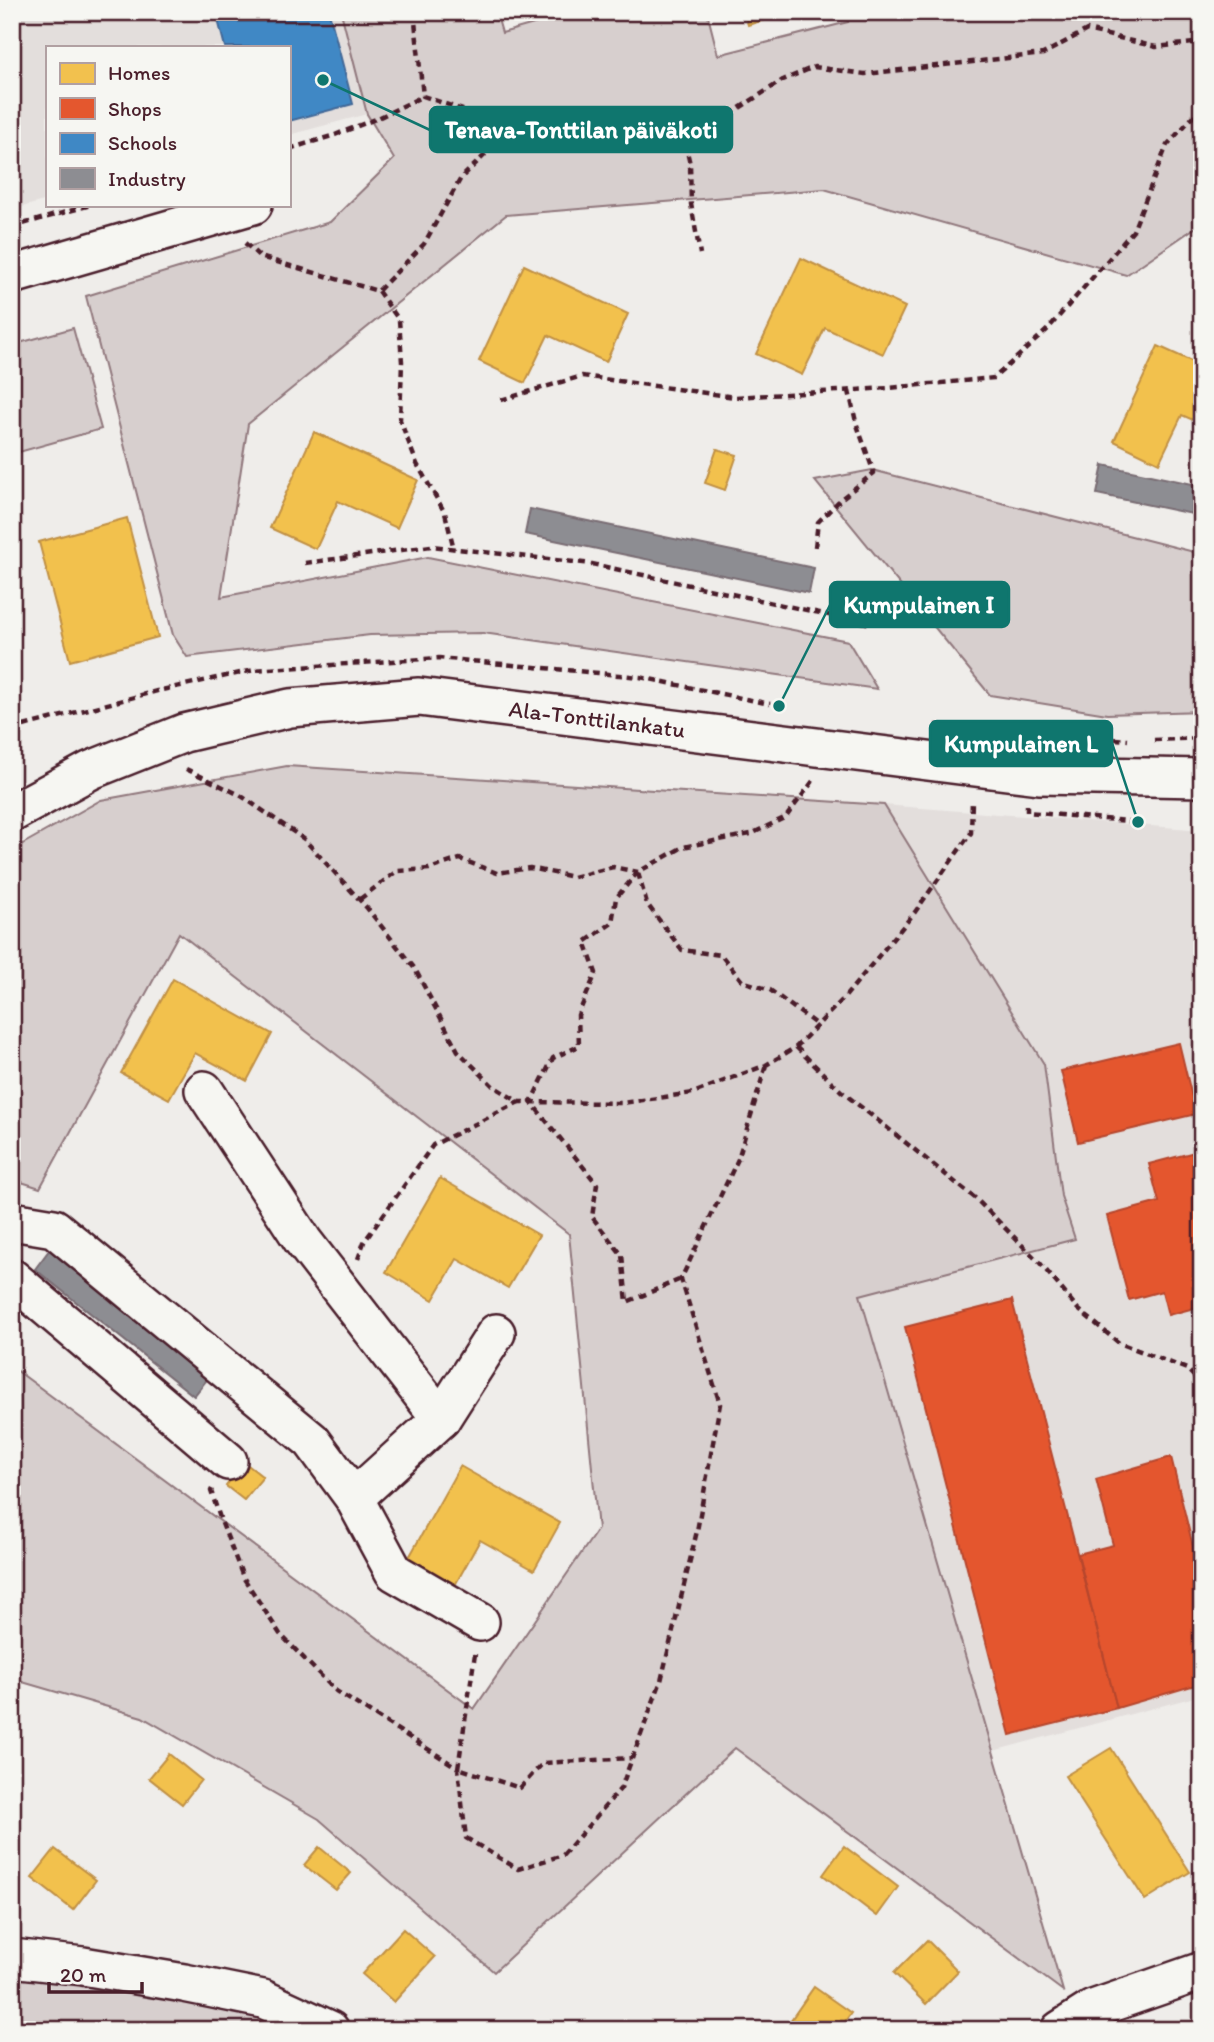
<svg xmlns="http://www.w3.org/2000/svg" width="1214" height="2042" viewBox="0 0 1214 2042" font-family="Itim,sans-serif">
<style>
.built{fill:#e3dedc}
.green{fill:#d7cfce;stroke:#90777c;stroke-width:2}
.homes{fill:#f2c14e;stroke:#c09044;stroke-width:2}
.shops{fill:#e4572e;stroke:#b6462d;stroke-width:2}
.schools{fill:#3f88c5;stroke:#426897;stroke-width:2}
.industry{fill:#8d8d92;stroke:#796c73;stroke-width:2}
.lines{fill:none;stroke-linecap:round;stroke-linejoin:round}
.minor-casing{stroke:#4a1f2b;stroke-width:42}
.path{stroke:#4a1f2b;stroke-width:4.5;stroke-dasharray:7 5;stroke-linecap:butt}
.minor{stroke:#f6f6f2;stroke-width:37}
.labels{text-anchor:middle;stroke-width:7;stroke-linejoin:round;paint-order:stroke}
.street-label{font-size:23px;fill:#4a1f2b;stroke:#f6f6f2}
.leader{fill:none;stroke:#0f766e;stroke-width:2.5}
.callout-dot{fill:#0f766e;stroke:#f6f6f2;stroke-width:2.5}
.callout{fill:#0f766e;stroke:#0f766e;stroke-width:2.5}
.callout-label{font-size:24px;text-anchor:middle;font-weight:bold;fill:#fff}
</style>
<rect width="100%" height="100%" fill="#efedea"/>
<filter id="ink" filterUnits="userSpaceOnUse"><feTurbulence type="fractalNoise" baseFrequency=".0143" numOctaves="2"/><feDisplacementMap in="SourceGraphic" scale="14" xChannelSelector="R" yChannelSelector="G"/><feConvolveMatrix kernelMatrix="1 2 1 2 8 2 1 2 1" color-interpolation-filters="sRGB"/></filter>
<g filter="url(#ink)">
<g class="built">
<path d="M 12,12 L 341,12 L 367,114 L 289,135 L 289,47 L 47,47 L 47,200 L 22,207 L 12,213 Z"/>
<path d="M 884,805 L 1202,830 L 1202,1695 L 993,1751 L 860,1294 L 1075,1239 L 1061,1196 L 1044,1064 Z"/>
</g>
<g class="green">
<path d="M 341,12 L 496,12 L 502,33 L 576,12 L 707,12 L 718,55 L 848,22 L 845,12 L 1202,12 L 1202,223 L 1126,275 L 824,189 L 506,215 L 248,424 L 221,597 L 428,557 L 848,641 L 877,689 L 483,633 L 370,635 L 187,657 L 173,635 L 86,296 L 330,222 L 394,159 L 367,114 Z"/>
<path d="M 73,328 L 101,429 L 12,454 L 12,345 Z"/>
<path d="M 872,470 L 1202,554 L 1202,711 L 1107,714 L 990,695 L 815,481 Z"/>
<path d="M 287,766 L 884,805 L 1044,1064 L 1061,1196 L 1075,1239 L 860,1295 L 1063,1991 L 735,1748 L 494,1972 L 319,1819 L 142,1717 L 12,1679 L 12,1367 L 474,1709 L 598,1529 L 569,1234 L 179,933 L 40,1188 L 12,1179 L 12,850 L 101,800 Z"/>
<path d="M 12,1973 L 155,1992 L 261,2016 L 284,2030 L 12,2030 Z"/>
</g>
<g class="homes">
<path d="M 744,12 L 789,12 L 748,25 Z"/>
<path d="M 801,258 L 905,307 L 883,354 L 825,328 L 802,375 L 756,354 Z"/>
<path d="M 524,265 L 628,314 L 606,362 L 548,335 L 525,383 L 479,361 Z"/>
<path d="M 1158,346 L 1202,366 L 1202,424 L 1182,415 L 1159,463 L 1114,441 Z"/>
<path d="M 314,432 L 418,480 L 397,528 L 338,501 L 316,549 L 270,528 Z"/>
<path d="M 717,449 L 737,455 L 725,490 L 705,483 Z"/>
<path d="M 127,518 L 158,637 L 70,661 L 39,542 Z"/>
<path d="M 173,979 L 272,1034 L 247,1081 L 195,1053 L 169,1099 L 121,1073 Z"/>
<path d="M 440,1178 L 539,1235 L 508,1288 L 457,1259 L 433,1300 L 386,1272 Z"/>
<path d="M 244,1462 L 263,1477 L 244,1500 L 226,1486 Z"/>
<path d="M 460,1466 L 560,1523 L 534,1570 L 480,1540 L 454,1587 L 407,1561 Z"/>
<path d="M 1202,1727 L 1202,1761 L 1194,1729 Z"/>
<path d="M 1111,1748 L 1190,1872 L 1145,1900 L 1065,1776 Z"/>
<path d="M 169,1754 L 201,1780 L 182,1804 L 149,1778 Z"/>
<path d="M 844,1846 L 898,1887 L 877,1916 L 823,1875 Z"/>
<path d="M 319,1847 L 351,1873 L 336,1890 L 304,1865 Z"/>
<path d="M 55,1849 L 96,1880 L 73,1910 L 32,1878 Z"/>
<path d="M 403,1929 L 435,1957 L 394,2002 L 362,1974 Z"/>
<path d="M 927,1940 L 958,1971 L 926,2004 L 894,1973 Z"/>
<path d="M 814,1987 L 851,2013 L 839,2030 L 789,2030 L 786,2027 Z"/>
</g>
<g class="shops">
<path d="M 1179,1043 L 1196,1114 L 1078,1142 L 1061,1071 Z"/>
<path d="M 1202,1150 L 1202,1306 L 1168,1315 L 1162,1291 L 1129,1300 L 1107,1216 L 1159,1202 L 1149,1164 Z"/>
<path d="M 1012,1300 L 1117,1708 L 1010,1735 L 905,1327 Z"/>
<path d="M 1171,1457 L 1202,1583 L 1202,1683 L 1117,1708 L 1078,1554 L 1113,1545 L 1096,1479 Z"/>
</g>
<path class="schools" d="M 216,12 L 329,12 L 353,104 L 289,121 L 289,47 L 225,47 Z"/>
<g class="industry">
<path d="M 1103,465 L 1202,486 L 1202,516 L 1097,494 Z"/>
<path d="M 530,509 L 814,568 L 809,593 L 525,534 Z"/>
<path d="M 53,1245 L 213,1372 L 194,1396 L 35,1269 Z"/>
</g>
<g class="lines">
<defs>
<g id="minor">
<path d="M 12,275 L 253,205"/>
<path d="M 12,813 L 91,770 L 184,733 L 290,708 L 419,697 L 1039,775 L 1202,778"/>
<path d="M 204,1090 L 303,1241 L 441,1419 L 354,1498"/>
<path d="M 12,1221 L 54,1228 L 312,1441 L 354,1498 L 394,1572 L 480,1622"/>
<path d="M 12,1278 L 228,1461"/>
<path d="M 441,1419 L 496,1333"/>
<path d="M 12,1958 L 83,1966 L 184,1983 L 263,1999 L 330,2030"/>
<path d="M 1060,2030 L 1093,2009 L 1202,1971"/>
</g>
</defs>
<use href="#minor" class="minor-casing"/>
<g class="path">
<path d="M 414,12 L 423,96 L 471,113 L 494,146"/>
<path d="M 685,143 L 690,164 L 691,204 L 700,254"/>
<path d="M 289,149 L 335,135 L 378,118 L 423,96"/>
<path d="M 12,227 L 91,205"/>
<path d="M 245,243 L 260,257 L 378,291 L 424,244 L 461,178 L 494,146 L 572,134 L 685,143 L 783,80 L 814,67 L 865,74 L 1043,54 L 1087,30 L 1156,47 L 1202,42"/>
<path d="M 378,291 L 399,320 L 402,362 L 400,420 L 417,464 L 445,513 L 454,549"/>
<path d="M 501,400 L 582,376 L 735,397 L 889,388 L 994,378 L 1047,330 L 1133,231 L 1167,145 L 1202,107"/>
<path d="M 815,547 L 818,522 L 842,498 L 874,473 L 856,422 L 849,391"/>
<path d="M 305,563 L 431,546 L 592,564 L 871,624"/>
<path d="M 935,725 L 1128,740"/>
<path d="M 12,729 L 157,691 L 254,670 L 439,658 L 640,677 L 770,704"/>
<path d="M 1154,740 L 1202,738"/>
<path d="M 186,769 L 240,795 L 304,839 L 367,908 L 415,969 L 458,1051 L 493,1086 L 519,1102 L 622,1103 L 693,1093 L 766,1065 L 796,1047 L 844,998 L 915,912 L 971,833 L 972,800"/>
<path d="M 1027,805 L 1027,812 L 1138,822"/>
<path d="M 638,872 L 616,898 L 612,923 L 585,942 L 596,973 L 578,1015 L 579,1046 L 553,1058 L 531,1102 L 597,1184 L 592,1217 L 622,1255 L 627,1302 L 681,1279"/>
<path d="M 638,873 L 647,904 L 682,950 L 721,955 L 742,981 L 770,990 L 817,1025"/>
<path d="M 360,899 L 397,871 L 429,869 L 460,859 L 497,873 L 530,868 L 573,877 L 613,867 L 638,872 L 683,847 L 751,834 L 786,817 L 813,781"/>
<path d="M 796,1047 L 841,1091 L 975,1198 L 1040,1263 L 1078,1309 L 1119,1343 L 1187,1369 L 1202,1385"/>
<path d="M 358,1259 L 364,1242 L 433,1145 L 519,1102"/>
<path d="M 212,1489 L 211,1491 L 221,1521 L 243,1577 L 280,1634 L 336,1691 L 458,1768 L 466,1838 L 518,1869 L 563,1855 L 621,1788 L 661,1681 L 697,1531 L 720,1404 L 681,1279 L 738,1159 L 766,1065"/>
<path d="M 475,1654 L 458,1768 L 520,1788 L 543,1763 L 632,1758"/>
</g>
<use href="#minor" class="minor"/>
</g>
</g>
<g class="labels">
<g class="street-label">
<text transform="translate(597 719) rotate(7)" y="8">Ala-Tonttilankatu</text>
</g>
</g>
<path class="leader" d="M323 80L430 130M779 706L830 605M1138 822L1112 743"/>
<g class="callout-dot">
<circle cx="323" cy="80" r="7"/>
<circle cx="779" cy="706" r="7"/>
<circle cx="1138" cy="822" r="7"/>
</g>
<g class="callout">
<rect x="430" y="107" width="302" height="45" rx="7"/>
<rect x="830" y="582" width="179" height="45" rx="7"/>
<rect x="930" y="721" width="182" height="45" rx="7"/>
</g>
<g class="callout-label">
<text x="581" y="138">Tenava-Tonttilan päiväkoti</text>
<text x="919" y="613">Kumpulainen I</text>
<text x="1021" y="752">Kumpulainen L</text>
</g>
<rect width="1214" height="2042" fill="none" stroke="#f6f6f2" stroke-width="42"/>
<rect x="21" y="21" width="1172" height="2000" fill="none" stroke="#4a1f2b" stroke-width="2.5" filter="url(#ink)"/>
<rect x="46" y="46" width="245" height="161" fill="#f6f6f2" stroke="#b1a0a2" stroke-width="2"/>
<rect x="60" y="63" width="35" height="21" fill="#f2c14e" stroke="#b1a0a2" stroke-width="2"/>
<text x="108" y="80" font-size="21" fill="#4a1f2b">Homes</text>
<rect x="60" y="98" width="35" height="21" fill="#e4572e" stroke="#b1a0a2" stroke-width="2"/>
<text x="108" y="116" font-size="21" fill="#4a1f2b">Shops</text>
<rect x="60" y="133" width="35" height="21" fill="#3f88c5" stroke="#b1a0a2" stroke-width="2"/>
<text x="108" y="150" font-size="21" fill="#4a1f2b">Schools</text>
<rect x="60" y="168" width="35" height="21" fill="#8d8d92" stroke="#b1a0a2" stroke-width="2"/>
<text x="108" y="186" font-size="21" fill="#4a1f2b">Industry</text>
<path d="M49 1982v10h93v-10" fill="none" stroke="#4a1f2b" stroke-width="3.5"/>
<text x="60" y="1982" font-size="21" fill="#4a1f2b" stroke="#f6f6f2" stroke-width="5" paint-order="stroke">20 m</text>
</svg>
